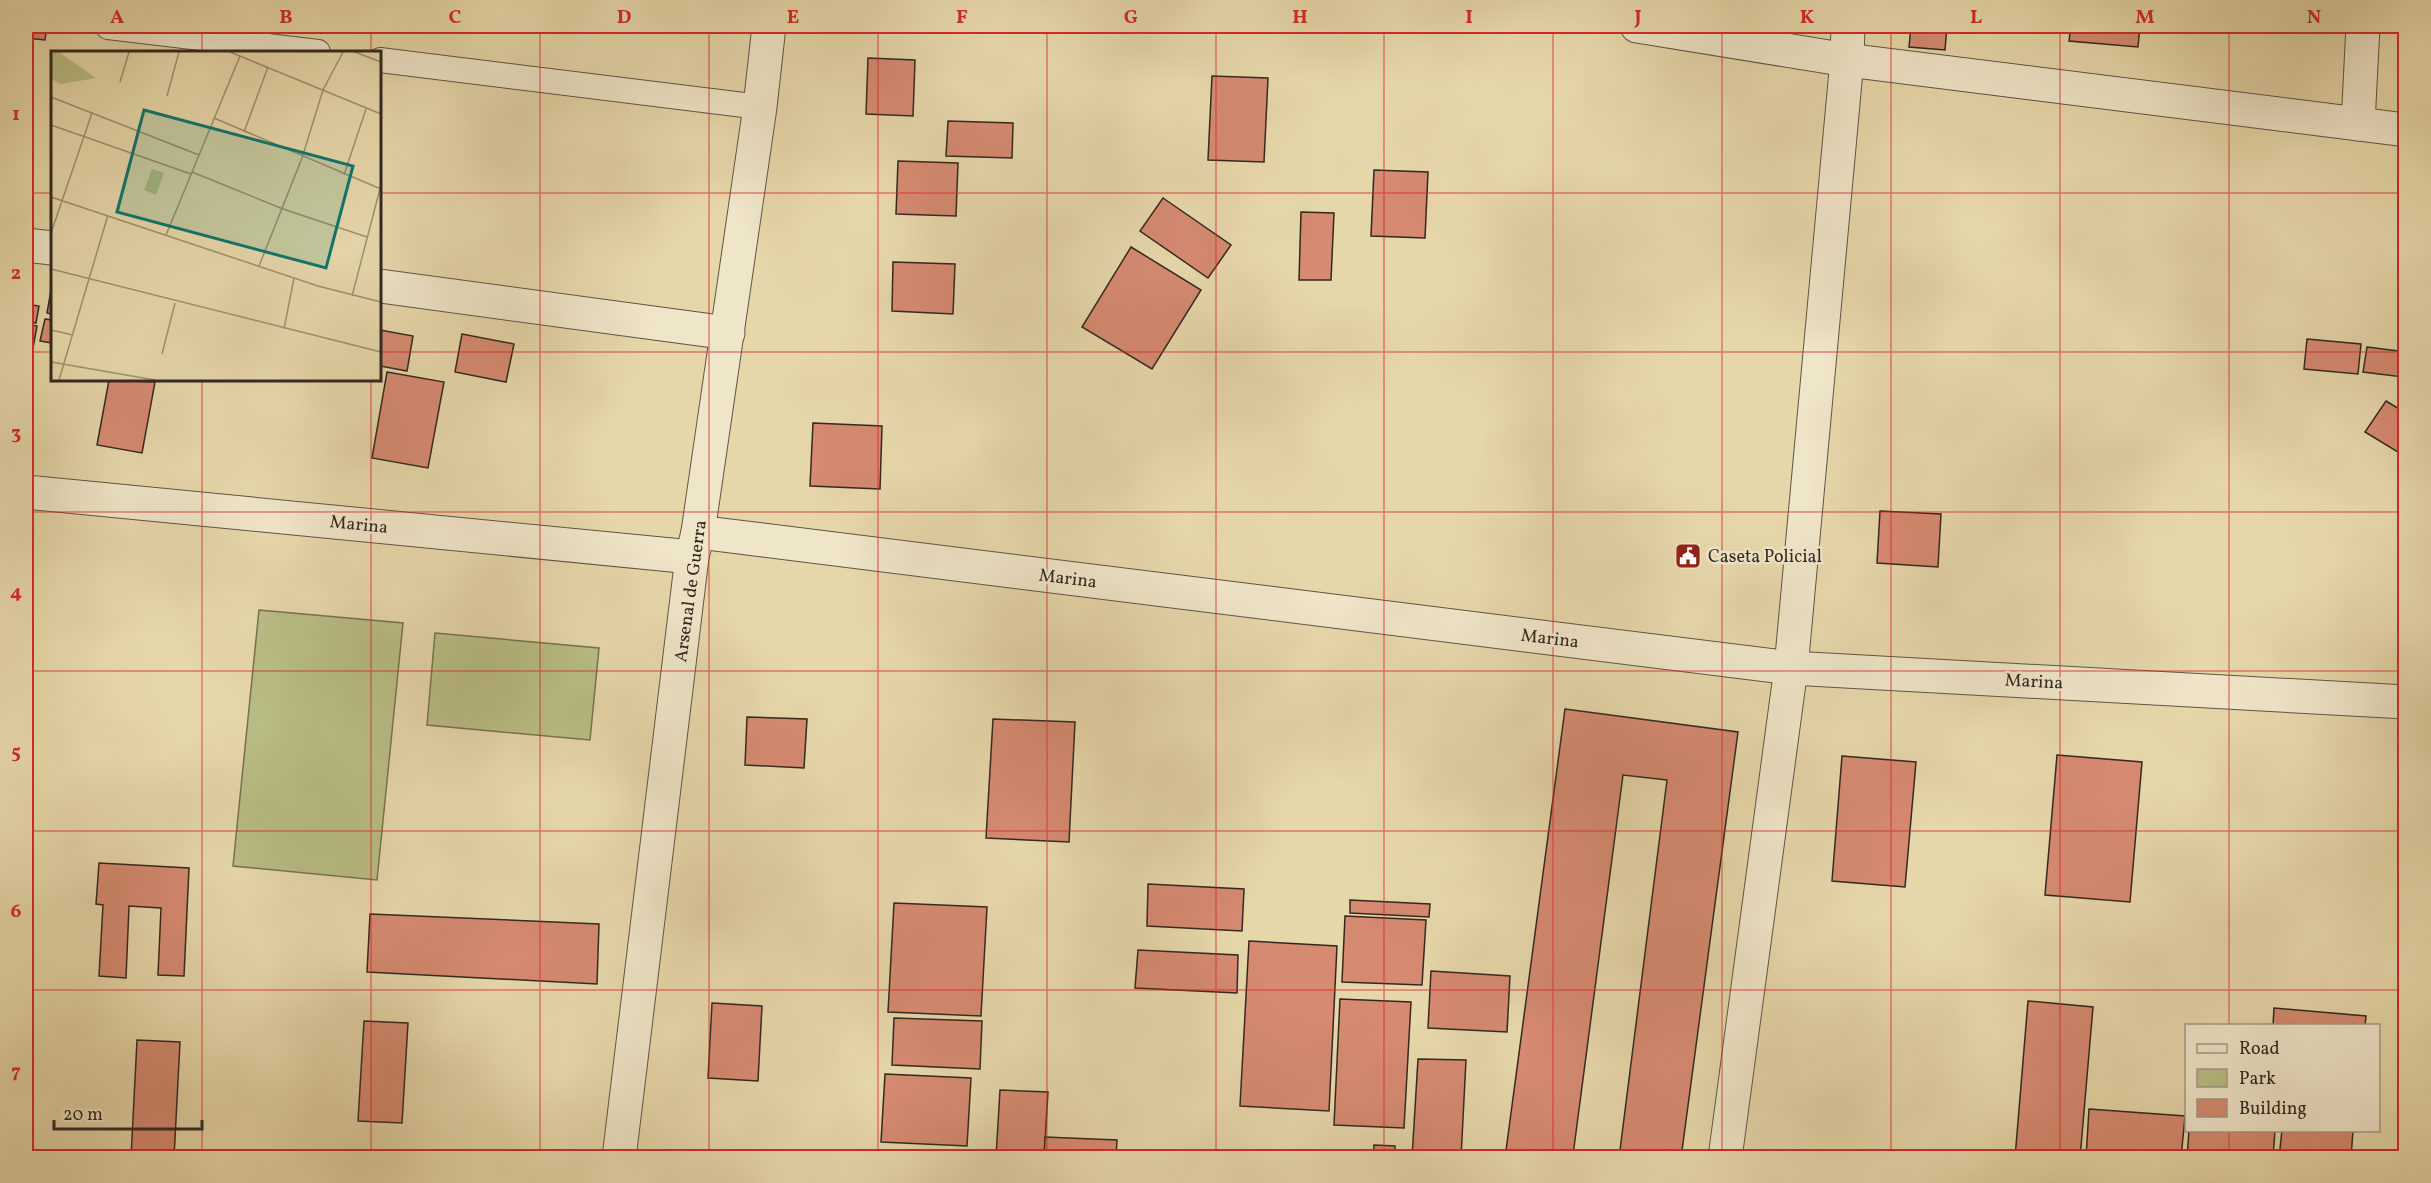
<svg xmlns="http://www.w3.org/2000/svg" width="2431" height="1183" viewBox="0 0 2431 1183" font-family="Vollkorn,serif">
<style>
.green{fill:#b9bd85;stroke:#767253;stroke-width:1.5}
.building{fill:#d68a71;stroke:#332821;stroke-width:1.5}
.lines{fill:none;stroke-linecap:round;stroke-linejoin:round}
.service-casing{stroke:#605443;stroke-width:26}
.minor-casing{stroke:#605443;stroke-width:35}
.service{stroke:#efe5c8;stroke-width:24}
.minor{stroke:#efe5c8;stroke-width:33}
.grid{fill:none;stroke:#d62828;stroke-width:1.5;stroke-opacity:0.55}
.labels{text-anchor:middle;stroke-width:5;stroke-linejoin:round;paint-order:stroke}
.street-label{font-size:18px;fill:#332821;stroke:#efe5c8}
.poi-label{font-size:18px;fill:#332821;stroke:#efe5c8;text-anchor:start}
.inset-road{fill:none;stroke:#9e9173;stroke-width:1.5}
.view{fill:#0f766e;fill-opacity:0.15;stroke:#0f766e;stroke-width:3}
.inset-edge{fill:none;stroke:#332821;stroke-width:3}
.neatline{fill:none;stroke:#d62828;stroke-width:2}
.grid-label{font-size:20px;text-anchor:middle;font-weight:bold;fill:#d62828}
</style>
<rect width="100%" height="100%" fill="#e6d7aa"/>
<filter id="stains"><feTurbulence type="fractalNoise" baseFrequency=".00333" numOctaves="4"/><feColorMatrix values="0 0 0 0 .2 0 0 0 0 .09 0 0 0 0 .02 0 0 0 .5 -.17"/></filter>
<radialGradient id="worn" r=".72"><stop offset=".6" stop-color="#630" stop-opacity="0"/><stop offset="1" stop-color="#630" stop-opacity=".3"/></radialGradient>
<g class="green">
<path d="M 259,610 L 403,623 L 377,880 L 233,866 Z"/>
<path d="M 435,633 L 599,648 L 590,740 L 427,725 Z"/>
</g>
<g class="building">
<path d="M 26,26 L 47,26 L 45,40 L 26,38 Z"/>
<path d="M 1911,26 L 1947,26 L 1945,50 L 1909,47 Z"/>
<path d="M 2071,26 L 2140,26 L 2138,47 L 2069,41 Z"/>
<path d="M 868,58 L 915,60 L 913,116 L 866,114 Z"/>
<path d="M 1212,76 L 1268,78 L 1264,162 L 1208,160 Z"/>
<path d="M 948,121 L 1013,123 L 1012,158 L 946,156 Z"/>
<path d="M 898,161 L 958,163 L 956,216 L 896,214 Z"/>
<path d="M 1374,170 L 1428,172 L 1425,238 L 1371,236 Z"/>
<path d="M 1163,198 L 1231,245 L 1208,278 L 1140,231 Z"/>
<path d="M 1301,212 L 1334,213 L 1331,280 L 1299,280 Z"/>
<path d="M 1131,247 L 1201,290 L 1152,369 L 1082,327 Z"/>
<path d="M 893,262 L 955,264 L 953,314 L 892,311 Z"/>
<path d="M 51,290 L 52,290 L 52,314 L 47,313 Z"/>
<path d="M 26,304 L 39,306 L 36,323 L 26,321 Z"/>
<path d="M 45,319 L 52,320 L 52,343 L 40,341 Z"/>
<path d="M 26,324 L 37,326 L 26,386 Z"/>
<path d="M 380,330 L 413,336 L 407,371 L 380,366 Z"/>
<path d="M 462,334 L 514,344 L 506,382 L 455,372 Z"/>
<path d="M 2307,339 L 2361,344 L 2358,374 L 2304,369 Z"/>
<path d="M 2367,347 L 2406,352 L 2403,377 L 2363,372 Z"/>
<path d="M 387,372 L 444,382 L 428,468 L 372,458 Z"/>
<path d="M 109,380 L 155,382 L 142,453 L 97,445 Z"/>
<path d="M 2386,401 L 2406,413 L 2406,457 L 2365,432 Z"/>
<path d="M 813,423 L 882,426 L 880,489 L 810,486 Z"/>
<path d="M 1880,511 L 1941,514 L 1938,567 L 1877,563 Z"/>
<path d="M 1565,709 L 1738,732 L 1681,1158 L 1619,1158 L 1667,780 L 1623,775 L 1573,1155 L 1596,1158 L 1505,1158 Z"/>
<path d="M 747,717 L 807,719 L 804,768 L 745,765 Z"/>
<path d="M 993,719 L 1075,722 L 1069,842 L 986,838 Z"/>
<path d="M 2057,755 L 2142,762 L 2130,902 L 2045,895 Z"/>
<path d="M 1842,756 L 1916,762 L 1905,887 L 1832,881 Z"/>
<path d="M 99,863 L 189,868 L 184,976 L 158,975 L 161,908 L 129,906 L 126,978 L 99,976 L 103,905 L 96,904 Z"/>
<path d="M 1148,884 L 1244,889 L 1242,931 L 1147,926 Z"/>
<path d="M 1350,900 L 1430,904 L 1429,917 L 1350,913 Z"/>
<path d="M 894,903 L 987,907 L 981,1016 L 888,1012 Z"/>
<path d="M 370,914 L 599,924 L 597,984 L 367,972 Z"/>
<path d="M 1345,916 L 1426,920 L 1422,985 L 1342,982 Z"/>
<path d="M 1249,941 L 1337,946 L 1329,1111 L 1240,1106 Z"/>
<path d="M 1138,950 L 1238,955 L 1237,993 L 1135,988 Z"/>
<path d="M 1431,971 L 1510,976 L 1507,1032 L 1428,1028 Z"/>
<path d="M 1340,999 L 1411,1002 L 1404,1128 L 1334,1125 Z"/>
<path d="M 2028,1001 L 2093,1007 L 2080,1158 L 2015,1158 Z"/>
<path d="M 712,1003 L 762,1006 L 758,1081 L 708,1078 Z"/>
<path d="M 2274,1008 L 2366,1016 L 2365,1026 L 2273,1026 Z"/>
<path d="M 894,1018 L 982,1021 L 980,1069 L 892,1065 Z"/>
<path d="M 364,1021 L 408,1023 L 402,1123 L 358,1121 Z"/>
<path d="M 137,1040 L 180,1042 L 174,1158 L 131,1158 Z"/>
<path d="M 1418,1059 L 1466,1060 L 1461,1158 L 1412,1158 Z"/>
<path d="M 885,1074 L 971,1078 L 967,1146 L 881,1142 Z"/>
<path d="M 1000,1090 L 1048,1092 L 1044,1158 L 996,1157 Z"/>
<path d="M 2089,1109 L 2185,1116 L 2181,1158 L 2086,1158 Z"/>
<path d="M 2189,1130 L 2275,1130 L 2273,1158 L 2187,1158 Z"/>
<path d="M 2282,1130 L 2353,1130 L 2351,1158 L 2279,1158 Z"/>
<path d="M 1045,1137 L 1117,1140 L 1116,1158 L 1044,1158 Z"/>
<path d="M 1374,1145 L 1395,1146 L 1395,1158 L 1373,1158 Z"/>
</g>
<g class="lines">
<defs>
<g id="service">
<path d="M 108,27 L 318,52"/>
<path d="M 380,60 L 760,107"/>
</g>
<g id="minor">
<path d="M 1637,26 L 1847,60 L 2406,130"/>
<path d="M 2358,124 L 2363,26"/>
<path d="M 26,245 L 52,248"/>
<path d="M 380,286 L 728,333"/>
<path d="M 26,492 L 692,557"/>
<path d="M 698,532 L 1791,668 L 2406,702"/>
<path d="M 619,1158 L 692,557 L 698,532 L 760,107 L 769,26"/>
<path d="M 1725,1158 L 1791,668 L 1847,60 L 1848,26"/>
</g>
</defs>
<use href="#service" class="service-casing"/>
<use href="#minor" class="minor-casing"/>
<use href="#service" class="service"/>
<use href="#minor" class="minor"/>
</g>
<path class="grid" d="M 202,26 L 202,52M 371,26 L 371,52M 540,26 L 540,1158M 709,26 L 709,1158M 878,26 L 878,1158M 1047,26 L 1047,1158M 1216,26 L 1216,1158M 1384,26 L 1384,1158M 1553,26 L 1553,1158M 1722,26 L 1722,1158M 1891,26 L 1891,1158M 2060,26 L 2060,1158M 2229,26 L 2229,1026M 26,193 L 52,193M 380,193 L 2406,193M 26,352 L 52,352M 380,352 L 2406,352M 202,380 L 202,1158M 371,380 L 371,1158M 26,512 L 2406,512M 26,671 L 2406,671M 26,831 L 2406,831M 26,990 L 2406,990M 2229,1130 L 2229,1158"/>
<defs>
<symbol id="civic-square" viewBox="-11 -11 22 22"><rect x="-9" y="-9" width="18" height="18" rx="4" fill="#8f2418" stroke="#efe5c8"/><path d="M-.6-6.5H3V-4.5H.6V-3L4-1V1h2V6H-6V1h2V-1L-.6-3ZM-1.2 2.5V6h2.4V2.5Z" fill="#fff"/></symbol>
</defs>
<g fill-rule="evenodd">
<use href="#civic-square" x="1673" y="541" width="30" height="30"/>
</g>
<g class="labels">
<g class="street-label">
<text transform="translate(359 524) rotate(6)" y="6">Marina</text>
<text transform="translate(1068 578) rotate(7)" y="6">Marina</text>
<text transform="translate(690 591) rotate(-82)" y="6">Arsenal de Guerra</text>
<text transform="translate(1550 638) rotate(7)" y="6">Marina</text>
<text transform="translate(2034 681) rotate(3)" y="6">Marina</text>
</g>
<g class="poi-label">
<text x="1708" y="562">Caseta Policial</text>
</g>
</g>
<g transform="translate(51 51)">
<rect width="330" height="330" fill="#e6d7aa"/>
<path d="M 101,118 L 113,122 L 105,144 L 93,139 Z" fill="#b9bd85"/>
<path d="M 0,1 L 8,1 L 45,27 L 10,33 L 0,28 Z" fill="#b9bd85"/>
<path class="inset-road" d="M 179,1 L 330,63M 304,1 L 330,11M 69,31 L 78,1M 116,45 L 128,1M 0,46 L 148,104M 163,67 L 330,138M 0,74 L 140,123M 193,81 L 217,16M 141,121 L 232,158 L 316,186M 293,124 L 315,58M 0,146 L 267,235 L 330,251M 0,182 L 41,62M 115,184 L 189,5M 208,215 L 251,107 L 272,39 L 292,1M 0,218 L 330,301M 301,245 L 330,134M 233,278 L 243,227M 0,279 L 22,284M 111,303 L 124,252M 0,311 L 104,329M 8,329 L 57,164"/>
<path class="view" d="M 93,59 L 302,115 L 275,217 L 66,161 Z"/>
<rect width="330" height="330" class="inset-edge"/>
</g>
<rect width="2431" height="1183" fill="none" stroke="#e6d7aa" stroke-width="66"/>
<rect x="2185" y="1024" width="195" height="108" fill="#efe5c8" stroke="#a49985" stroke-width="1.5"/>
<rect x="2197" y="1044" width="30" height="9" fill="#efe5c8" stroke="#a49985" stroke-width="1.5"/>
<text x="2239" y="1054" font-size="18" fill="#332821">Road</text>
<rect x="2197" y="1069" width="30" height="18" fill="#b9bd85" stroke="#a49985" stroke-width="1.5"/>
<text x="2239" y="1084" font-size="18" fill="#332821">Park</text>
<rect x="2197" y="1099" width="30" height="18" fill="#d68a71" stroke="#a49985" stroke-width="1.5"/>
<text x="2239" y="1114" font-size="18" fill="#332821">Building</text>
<path d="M54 1120v9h148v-9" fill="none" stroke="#332821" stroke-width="3"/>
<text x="63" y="1120" font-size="18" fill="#332821" stroke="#efe5c8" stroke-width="4.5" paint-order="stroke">20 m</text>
<rect x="33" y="33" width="2365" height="1117" class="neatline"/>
<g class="grid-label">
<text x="117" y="23">A</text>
<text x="286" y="23">B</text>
<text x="455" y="23">C</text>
<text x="624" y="23">D</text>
<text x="793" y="23">E</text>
<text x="962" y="23">F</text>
<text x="1131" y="23">G</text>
<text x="1300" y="23">H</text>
<text x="1469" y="23">I</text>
<text x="1638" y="23">J</text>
<text x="1807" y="23">K</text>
<text x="1976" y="23">L</text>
<text x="2145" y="23">M</text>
<text x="2314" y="23">N</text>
<text x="16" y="120">1</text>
<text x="16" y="279">2</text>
<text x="16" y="439">3</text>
<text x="16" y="598">4</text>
<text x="16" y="758">5</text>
<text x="16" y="917">6</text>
<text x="16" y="1077">7</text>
</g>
<rect width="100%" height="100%" filter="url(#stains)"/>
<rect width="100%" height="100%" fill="url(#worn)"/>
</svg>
